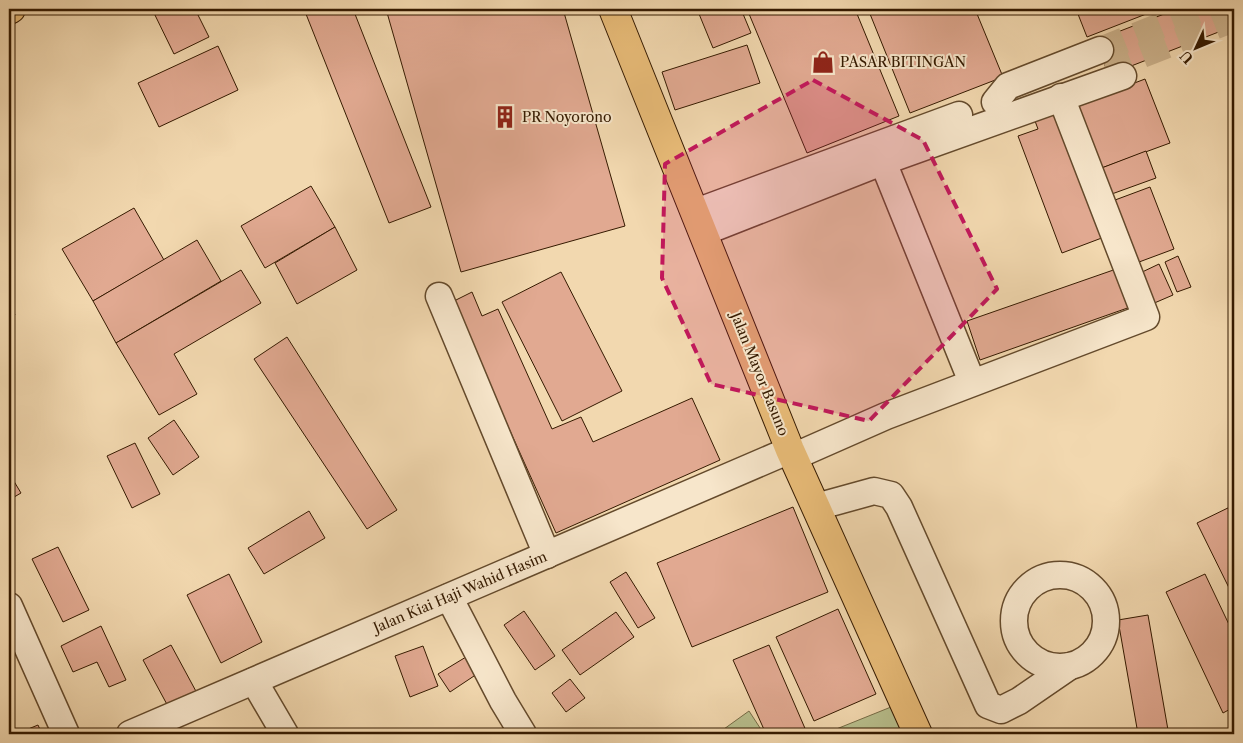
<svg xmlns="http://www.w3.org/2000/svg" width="1243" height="743" viewBox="0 0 1243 743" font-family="'Libre Caslon Text',serif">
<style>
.green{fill:#b8bf8d;stroke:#766c46}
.building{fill:#e1a991;stroke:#351a00}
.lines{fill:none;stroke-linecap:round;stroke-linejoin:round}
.minor-tunnel{stroke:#ccb28c;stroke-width:26;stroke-dasharray:26 13;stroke-linecap:butt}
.minor-casing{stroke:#644a2c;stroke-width:29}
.major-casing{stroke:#351a00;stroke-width:30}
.minor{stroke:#f7e6cb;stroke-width:26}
.major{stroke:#e9bc78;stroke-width:28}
.marked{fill:#c2185b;fill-opacity:0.2;stroke:#c2185b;stroke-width:4;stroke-dasharray:10 6;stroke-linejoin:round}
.labels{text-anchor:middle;stroke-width:4;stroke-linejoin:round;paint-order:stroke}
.poi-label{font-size:14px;fill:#351a00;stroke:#f7e6cb;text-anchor:start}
.street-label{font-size:14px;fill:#351a00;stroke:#f7e6cb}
</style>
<rect width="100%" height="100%" fill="#f2d8af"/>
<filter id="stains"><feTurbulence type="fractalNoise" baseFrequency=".004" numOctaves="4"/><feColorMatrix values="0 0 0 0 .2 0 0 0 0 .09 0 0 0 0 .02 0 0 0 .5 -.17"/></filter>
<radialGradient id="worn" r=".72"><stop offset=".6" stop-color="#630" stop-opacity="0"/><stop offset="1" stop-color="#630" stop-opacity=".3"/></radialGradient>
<g class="green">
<path d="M 891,707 L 903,734 L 824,734 Z"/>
<path d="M 749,711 L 764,734 L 717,734 Z"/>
</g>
<g class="building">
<path d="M 152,9 L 195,9 L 209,37 L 174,54 Z"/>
<path d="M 304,9 L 353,9 L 431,207 L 389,223 Z"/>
<path d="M 386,9 L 563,9 L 625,226 L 461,272 Z"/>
<path d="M 697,9 L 741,9 L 751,33 L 713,48 Z"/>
<path d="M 747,9 L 855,9 L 899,116 L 807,153 Z"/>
<path d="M 868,9 L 975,9 L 1003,77 L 910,113 Z"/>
<path d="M 1076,9 L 1159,9 L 1087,37 Z"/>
<path d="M 1177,9 L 1234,9 L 1234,26 L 1108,75 L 1097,40 Z"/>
<path d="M 747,45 L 760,83 L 675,110 L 662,72 Z"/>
<path d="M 218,46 L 238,90 L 159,127 L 138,83 Z"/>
<path d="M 1145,79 L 1170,143 L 1099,169 L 1074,106 Z"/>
<path d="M 1057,104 L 1107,236 L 1062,253 L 1018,136 L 1038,129 L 1032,113 Z"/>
<path d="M 1146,151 L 1156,178 L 1109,195 L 1099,169 Z"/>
<path d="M 311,186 L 335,227 L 265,268 L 241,226 Z"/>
<path d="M 1150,187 L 1174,249 L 1131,265 L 1107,203 Z"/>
<path d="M 134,208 L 164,260 L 93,301 L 62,249 Z"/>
<path d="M 335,227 L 357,270 L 297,304 L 275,263 Z"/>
<path d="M 197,240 L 221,281 L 116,343 L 93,301 Z"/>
<path d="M 1178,256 L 1191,287 L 1177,292 L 1165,262 Z"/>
<path d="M 1159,264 L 1173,295 L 1152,304 L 1138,274 Z"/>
<path d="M 1122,267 L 1136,305 L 980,360 L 967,321 Z"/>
<path d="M 241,270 L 261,303 L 174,354 L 197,394 L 159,415 L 116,343 Z"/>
<path d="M 561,272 L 622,391 L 562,421 L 502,302 Z"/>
<path d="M 472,292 L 482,316 L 498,309 L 552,429 L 581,417 L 593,442 L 692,398 L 720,460 L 556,533 L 452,302 Z"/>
<path d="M 9,303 L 15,315 L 9,319 Z"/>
<path d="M 287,337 L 397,510 L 367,529 L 254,359 Z"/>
<path d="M 174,420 L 199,457 L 173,475 L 148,438 Z"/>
<path d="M 135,443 L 160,494 L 132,508 L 107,456 Z"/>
<path d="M 9,473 L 21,493 L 9,500 Z"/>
<path d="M 1234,505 L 1234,598 L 1197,523 Z"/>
<path d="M 793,507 L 828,592 L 692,647 L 657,563 Z"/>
<path d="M 309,511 L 325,538 L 264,574 L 248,548 Z"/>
<path d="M 58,547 L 89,610 L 63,622 L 32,559 Z"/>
<path d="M 626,572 L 655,618 L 638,628 L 610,582 Z"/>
<path d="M 229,574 L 262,642 L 221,663 L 187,595 Z"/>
<path d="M 1205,574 L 1234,635 L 1234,707 L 1223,713 L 1166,592 Z"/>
<path d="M 838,609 L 876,694 L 814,721 L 776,637 Z"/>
<path d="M 524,611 L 555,656 L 535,670 L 504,625 Z"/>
<path d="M 616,612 L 634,637 L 580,675 L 562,650 Z"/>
<path d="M 1148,615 L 1168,730 L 1138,734 L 1118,620 Z"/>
<path d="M 101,626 L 126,680 L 109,687 L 97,662 L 73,672 L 61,646 Z"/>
<path d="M 171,645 L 198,695 L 170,710 L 143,660 Z"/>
<path d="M 769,645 L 807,733 L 803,734 L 766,734 L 733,660 Z"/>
<path d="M 423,646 L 438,686 L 410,697 L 395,656 Z"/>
<path d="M 466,657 L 477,674 L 450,692 L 438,674 Z"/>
<path d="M 570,679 L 585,698 L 566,712 L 552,693 Z"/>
<path d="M 38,725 L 42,734 L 16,734 Z"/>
</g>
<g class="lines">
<g class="minor-tunnel">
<path d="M 1100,50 L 1202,9"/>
<path d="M 1106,69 L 1234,19"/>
</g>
<defs>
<g id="minor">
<path d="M 995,102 L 1008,86 L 1100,50"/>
<path d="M 877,147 L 972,382"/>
<path d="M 696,212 L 959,115"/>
<path d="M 704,232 L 882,162 L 1123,76"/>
<path d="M 439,296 L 547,555"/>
<path d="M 793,457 L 886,416 L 1146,317 L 1061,97"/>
<path d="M 816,507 L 874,491 L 891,495 L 899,507 L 988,705 L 1001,710 L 1019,701 L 1070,666"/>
<circle cx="1060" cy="621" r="46"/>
<path d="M 449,597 L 503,701 L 523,734"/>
<path d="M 9,606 L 66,734"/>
<path d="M 254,681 L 285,734"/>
<path d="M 130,734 L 790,450"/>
</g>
<g id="major">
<path d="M 613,9 L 790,450 L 918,734"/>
<path d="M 9,10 L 11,9"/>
</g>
</defs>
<use href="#minor" class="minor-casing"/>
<use href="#major" class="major-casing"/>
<use href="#minor" class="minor"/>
<use href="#major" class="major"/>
</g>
<path class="marked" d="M 813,80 L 923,140 L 997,289 L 869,421 L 711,384 L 662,278 L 665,164 Z"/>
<defs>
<symbol id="shop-bare" viewBox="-9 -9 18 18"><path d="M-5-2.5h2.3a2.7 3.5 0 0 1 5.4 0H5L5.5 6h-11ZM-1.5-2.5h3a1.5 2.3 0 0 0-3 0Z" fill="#8f2418" stroke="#f7e6cb" stroke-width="2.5" paint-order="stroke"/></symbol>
<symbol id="building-bare" viewBox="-9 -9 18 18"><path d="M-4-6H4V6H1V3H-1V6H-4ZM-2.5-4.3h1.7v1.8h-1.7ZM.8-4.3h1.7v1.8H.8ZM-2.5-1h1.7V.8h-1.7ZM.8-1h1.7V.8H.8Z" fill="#8f2418" stroke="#f7e6cb" stroke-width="2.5" paint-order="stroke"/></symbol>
</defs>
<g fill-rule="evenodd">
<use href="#shop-bare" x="807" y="46" width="32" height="32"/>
<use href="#building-bare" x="489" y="101" width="32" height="32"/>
</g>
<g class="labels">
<g class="poi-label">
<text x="840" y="67">PASAR BITINGAN</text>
<text x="522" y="122">PR Noyorono</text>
</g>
<g class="street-label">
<text transform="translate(760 374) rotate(68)" y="5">Jalan Mayor Basuno</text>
<text transform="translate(460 592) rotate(-23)" y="5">Jalan Kiai Haji Wahid Hasim</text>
</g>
</g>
<rect width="1243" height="743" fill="none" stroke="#f2d8af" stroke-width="30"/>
<rect x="10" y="10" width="1223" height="723" fill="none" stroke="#351a00" stroke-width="2.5"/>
<rect x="15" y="15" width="1213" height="713" fill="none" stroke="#351a00"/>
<g transform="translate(1196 48) rotate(226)" stroke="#f7e6cb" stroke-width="4" paint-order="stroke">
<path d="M0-4L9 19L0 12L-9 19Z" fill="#351a00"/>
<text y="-8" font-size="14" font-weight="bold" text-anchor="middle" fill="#351a00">U</text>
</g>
<rect width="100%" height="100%" filter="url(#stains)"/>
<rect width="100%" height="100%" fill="url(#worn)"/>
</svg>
